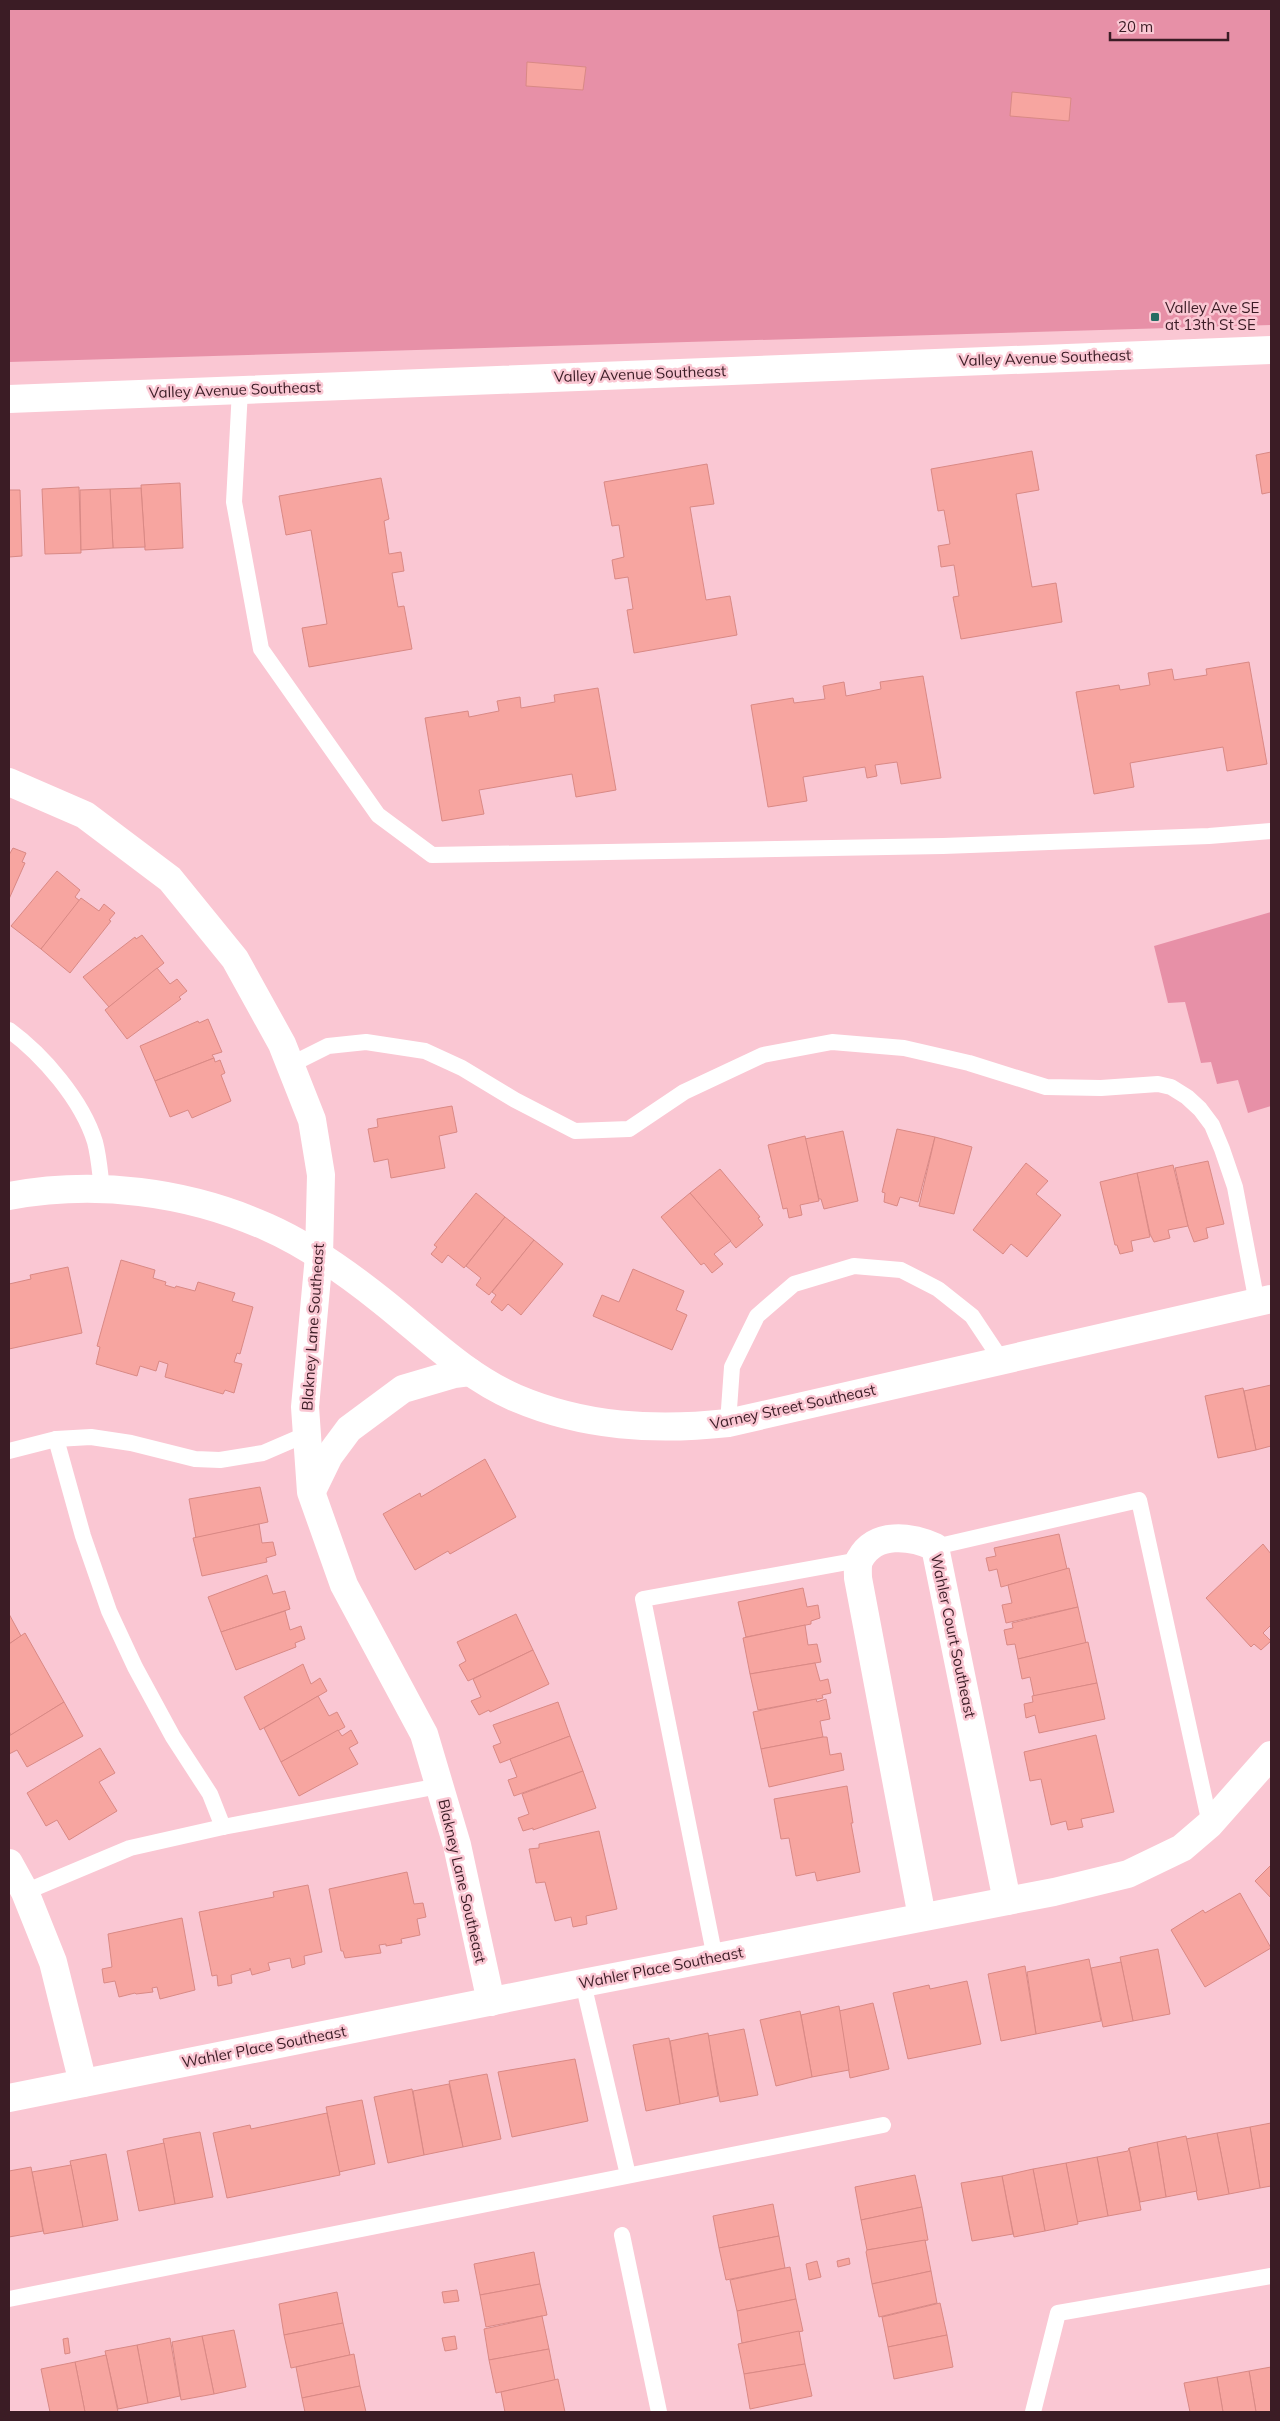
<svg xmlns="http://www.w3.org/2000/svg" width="1280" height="2421" viewBox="0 0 1280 2421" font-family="Mulish,sans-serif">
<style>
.green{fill:#e790a7}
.building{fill:#f7a5a0;stroke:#d98985}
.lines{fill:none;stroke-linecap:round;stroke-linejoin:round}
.lane{stroke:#fff;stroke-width:16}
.street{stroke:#fff;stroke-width:28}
.secondary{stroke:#fff;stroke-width:28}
.poi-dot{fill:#256c63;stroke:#fac7d3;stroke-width:2}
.labels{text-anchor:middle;stroke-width:5;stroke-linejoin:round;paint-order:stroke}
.poi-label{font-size:15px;fill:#3b1c25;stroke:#fac7d3;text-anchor:start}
.street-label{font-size:15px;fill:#3b1c25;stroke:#fac7d3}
</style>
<rect width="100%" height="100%" fill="#fac7d3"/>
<g class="green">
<path d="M 9,9 L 1271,9 L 1271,325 L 9,362 Z"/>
<path d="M 1271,912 L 1271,1106 L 1248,1113 L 1238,1080 L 1217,1084 L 1211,1062 L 1201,1063 L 1185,1002 L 1168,1003 L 1154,946 Z"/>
</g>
<g class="building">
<path d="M 527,62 L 586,67 L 583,90 L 526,86 Z"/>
<path d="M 1012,92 L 1071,98 L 1069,121 L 1010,116 Z"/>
<path d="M 1032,451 L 1039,490 L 1016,494 L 1032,587 L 1056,583 L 1062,622 L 961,639 L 953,597 L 959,596 L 954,565 L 941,567 L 940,558 L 938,546 L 950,544 L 944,510 L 938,511 L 931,469 Z"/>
<path d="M 1271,452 L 1271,492 L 1262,494 L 1256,455 Z"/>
<path d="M 707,464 L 714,504 L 690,507 L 706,600 L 730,596 L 737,635 L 634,653 L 627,610 L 633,609 L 628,577 L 615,579 L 612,560 L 624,557 L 619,525 L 612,526 L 604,482 Z"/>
<path d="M 381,478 L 389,519 L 384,521 L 389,554 L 401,552 L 404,571 L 392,573 L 398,607 L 404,606 L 412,649 L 309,667 L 302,628 L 327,624 L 311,530 L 286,535 L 279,496 Z"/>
<path d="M 180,483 L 183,548 L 145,550 L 141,485 Z"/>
<path d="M 79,487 L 81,553 L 45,554 L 42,489 Z"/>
<path d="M 141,488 L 145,547 L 113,548 L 110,489 Z"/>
<path d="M 110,489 L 113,548 L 81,550 L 80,490 Z"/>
<path d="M 9,490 L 20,490 L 22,556 L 9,557 Z"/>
<path d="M 1249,662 L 1267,764 L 1227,771 L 1223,747 L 1130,763 L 1134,787 L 1094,794 L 1076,692 L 1119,685 L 1120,690 L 1150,685 L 1148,673 L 1172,669 L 1174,680 L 1207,675 L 1206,669 Z"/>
<path d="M 923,676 L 941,778 L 901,784 L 897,762 L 875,765 L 877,776 L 867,778 L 865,767 L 803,777 L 807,801 L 768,807 L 751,705 L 793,698 L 794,703 L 825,699 L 823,686 L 844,682 L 846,696 L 881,689 L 880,682 Z"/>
<path d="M 598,688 L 616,790 L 576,797 L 572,774 L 479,790 L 484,814 L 442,821 L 425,718 L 468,711 L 469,717 L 499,711 L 497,701 L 520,697 L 521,708 L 555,702 L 554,695 Z"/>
<path d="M 13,848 L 26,853 L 22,862 L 25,863 L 9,899 L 9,855 Z"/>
<path d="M 57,871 L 80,890 L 75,897 L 80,901 L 41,949 L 11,926 Z"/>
<path d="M 81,898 L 99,911 L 104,904 L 115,913 L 109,920 L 111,921 L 70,973 L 41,949 Z"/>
<path d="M 142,935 L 164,963 L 109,1007 L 83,977 L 135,937 L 136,939 Z"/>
<path d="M 157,968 L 170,984 L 177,979 L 187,991 L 179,997 L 181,999 L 127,1039 L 105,1010 Z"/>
<path d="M 208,1019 L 222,1052 L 212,1055 L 214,1058 L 155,1081 L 140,1046 L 198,1021 L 199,1023 Z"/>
<path d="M 214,1058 L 215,1062 L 220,1060 L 225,1073 L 221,1075 L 231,1101 L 192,1118 L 188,1110 L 170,1117 L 155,1081 Z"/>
<path d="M 452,1106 L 457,1132 L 439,1136 L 445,1168 L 391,1178 L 388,1159 L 374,1162 L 368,1129 L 378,1127 L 377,1119 Z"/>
<path d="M 897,1129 L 935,1137 L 918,1202 L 900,1197 L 897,1206 L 884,1202 L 885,1193 L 882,1192 Z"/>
<path d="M 843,1131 L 858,1201 L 824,1209 L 821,1199 L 819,1199 L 805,1139 Z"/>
<path d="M 805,1136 L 819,1201 L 800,1205 L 802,1215 L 789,1218 L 787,1208 L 783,1209 L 768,1145 Z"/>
<path d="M 935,1137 L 972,1147 L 954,1214 L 919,1206 Z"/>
<path d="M 1208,1161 L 1224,1224 L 1206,1228 L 1208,1238 L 1194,1242 L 1188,1226 L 1175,1168 Z"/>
<path d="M 1026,1163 L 1048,1181 L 1036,1194 L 1061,1215 L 1027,1257 L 1011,1244 L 1003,1254 L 973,1230 Z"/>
<path d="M 1173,1165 L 1188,1226 L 1168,1230 L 1170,1238 L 1154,1242 L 1150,1234 L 1137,1173 Z"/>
<path d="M 720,1169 L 760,1217 L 758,1218 L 763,1225 L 736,1248 L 690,1193 Z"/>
<path d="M 1137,1173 L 1150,1237 L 1131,1241 L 1133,1251 L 1120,1254 L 1117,1245 L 1115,1245 L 1100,1182 Z"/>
<path d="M 476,1193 L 505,1217 L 464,1268 L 448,1255 L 442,1263 L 431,1254 L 437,1247 L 434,1245 Z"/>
<path d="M 690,1193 L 731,1241 L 714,1254 L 723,1264 L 712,1273 L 704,1263 L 701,1265 L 661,1217 Z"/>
<path d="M 505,1217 L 534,1240 L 489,1295 L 476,1285 L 481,1278 L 466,1266 Z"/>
<path d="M 534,1240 L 563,1264 L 521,1315 L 508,1304 L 502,1311 L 491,1302 L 496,1295 L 492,1292 Z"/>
<path d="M 121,1260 L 155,1270 L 153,1278 L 166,1282 L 165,1285 L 175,1288 L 176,1286 L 195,1291 L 198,1282 L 235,1293 L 232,1301 L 253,1307 L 240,1354 L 237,1353 L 234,1362 L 242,1364 L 234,1393 L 225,1390 L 223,1394 L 165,1377 L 168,1364 L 159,1361 L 156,1371 L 140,1366 L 137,1376 L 96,1364 L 100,1347 L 97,1346 Z"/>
<path d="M 68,1267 L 82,1333 L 9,1349 L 9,1284 L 31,1279 L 30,1275 Z"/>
<path d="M 633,1269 L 684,1291 L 676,1310 L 687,1315 L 672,1350 L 593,1316 L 602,1295 L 619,1302 Z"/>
<path d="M 1271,1385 L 1271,1446 L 1256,1450 L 1244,1391 Z"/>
<path d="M 1243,1388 L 1256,1450 L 1218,1458 L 1205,1396 Z"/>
<path d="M 485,1459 L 516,1517 L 450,1554 L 448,1551 L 415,1570 L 383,1514 L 420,1493 L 421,1497 Z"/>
<path d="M 260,1487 L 268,1522 L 196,1538 L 189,1499 Z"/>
<path d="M 259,1524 L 262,1543 L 273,1542 L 276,1555 L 266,1558 L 267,1562 L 202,1576 L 193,1538 Z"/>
<path d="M 1059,1534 L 1067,1569 L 1001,1587 L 997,1569 L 989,1571 L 986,1558 L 996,1556 L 994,1548 Z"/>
<path d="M 1263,1544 L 1271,1554 L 1271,1625 L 1263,1633 L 1271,1641 L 1261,1650 L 1254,1644 L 1251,1647 L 1206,1598 Z"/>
<path d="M 1069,1568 L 1078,1607 L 1006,1623 L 1002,1605 L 1012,1603 L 1008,1585 Z"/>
<path d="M 267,1575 L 273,1594 L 285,1591 L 290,1609 L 221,1632 L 208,1597 Z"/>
<path d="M 803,1588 L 807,1607 L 818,1605 L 820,1618 L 811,1621 L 811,1624 L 746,1637 L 738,1602 Z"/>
<path d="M 1078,1607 L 1086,1643 L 1018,1659 L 1015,1644 L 1007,1645 L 1004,1630 L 1013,1628 L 1012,1623 Z"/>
<path d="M 285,1611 L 290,1630 L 301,1626 L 305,1639 L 295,1643 L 296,1647 L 236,1670 L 221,1632 Z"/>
<path d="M 9,1614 L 21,1636 L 9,1644 Z"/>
<path d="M 516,1614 L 533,1650 L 468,1681 L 459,1665 L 466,1661 L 457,1642 Z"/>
<path d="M 805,1625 L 808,1645 L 817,1644 L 821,1662 L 750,1674 L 743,1638 Z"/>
<path d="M 25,1633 L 64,1702 L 11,1735 L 9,1731 L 9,1644 Z"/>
<path d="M 1088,1642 L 1097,1683 L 1034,1696 L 1030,1677 L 1022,1679 L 1018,1659 Z"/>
<path d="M 533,1650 L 549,1684 L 490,1712 L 489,1710 L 479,1715 L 471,1701 L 481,1697 L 473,1679 Z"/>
<path d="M 815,1663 L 820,1681 L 828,1679 L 831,1693 L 822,1695 L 823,1698 L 758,1710 L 750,1674 Z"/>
<path d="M 303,1664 L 311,1684 L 320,1678 L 327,1691 L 260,1730 L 244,1697 Z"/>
<path d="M 1097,1683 L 1105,1719 L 1039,1733 L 1035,1715 L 1026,1718 L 1024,1704 L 1033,1702 L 1032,1696 Z"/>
<path d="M 318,1696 L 329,1716 L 337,1712 L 345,1727 L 281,1762 L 264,1728 Z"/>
<path d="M 816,1699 L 817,1702 L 826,1699 L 830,1719 L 820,1721 L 823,1737 L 761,1749 L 753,1712 Z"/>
<path d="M 64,1702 L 83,1736 L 27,1767 L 17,1750 L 9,1754 L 9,1736 Z"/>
<path d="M 558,1702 L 570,1736 L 500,1763 L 493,1746 L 501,1743 L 493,1725 Z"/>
<path d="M 338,1730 L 342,1736 L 351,1730 L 358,1743 L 349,1748 L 358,1764 L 299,1796 L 281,1762 Z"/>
<path d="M 1096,1735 L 1114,1812 L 1081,1819 L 1083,1827 L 1068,1830 L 1066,1821 L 1051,1825 L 1041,1779 L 1030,1781 L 1024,1752 Z"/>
<path d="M 570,1736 L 583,1771 L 514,1796 L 508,1780 L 517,1777 L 510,1759 Z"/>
<path d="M 823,1737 L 827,1737 L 830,1755 L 841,1753 L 844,1770 L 769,1787 L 761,1749 Z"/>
<path d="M 100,1748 L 115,1773 L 99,1782 L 117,1811 L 69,1840 L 57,1820 L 46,1826 L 27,1793 Z"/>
<path d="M 583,1771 L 596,1808 L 533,1830 L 533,1828 L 523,1831 L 518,1818 L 529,1814 L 522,1794 Z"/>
<path d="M 847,1786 L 853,1823 L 851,1823 L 860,1872 L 817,1881 L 815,1872 L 796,1876 L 789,1838 L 781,1839 L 774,1799 Z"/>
<path d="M 599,1831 L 617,1909 L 586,1916 L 587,1924 L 573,1927 L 571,1917 L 555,1921 L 545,1882 L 536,1883 L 529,1849 L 539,1848 L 539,1844 Z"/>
<path d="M 1271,1865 L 1271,1898 L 1255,1881 Z"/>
<path d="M 407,1872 L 414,1904 L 423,1903 L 426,1917 L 417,1919 L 420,1935 L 401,1939 L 402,1943 L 386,1946 L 386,1944 L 379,1945 L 381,1953 L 345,1958 L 343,1951 L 341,1951 L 329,1889 Z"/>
<path d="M 308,1885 L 322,1952 L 304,1956 L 305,1964 L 292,1968 L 290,1958 L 268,1963 L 270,1970 L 252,1975 L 250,1968 L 250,1970 L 231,1975 L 232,1983 L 218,1986 L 217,1975 L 212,1976 L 199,1912 L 274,1897 L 273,1892 Z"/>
<path d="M 1240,1893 L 1271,1948 L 1205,1987 L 1171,1930 L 1203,1910 L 1205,1913 Z"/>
<path d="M 182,1918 L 195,1990 L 160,1999 L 157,1987 L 152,1988 L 153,1992 L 136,1994 L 135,1993 L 119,1997 L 115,1981 L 104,1983 L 102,1969 L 112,1967 L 108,1934 Z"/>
<path d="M 1158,1949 L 1170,2014 L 1133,2021 L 1120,1957 Z"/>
<path d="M 1089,1959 L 1101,2021 L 1036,2034 L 1027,1972 Z"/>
<path d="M 1121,1962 L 1133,2021 L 1103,2027 L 1091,1968 Z"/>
<path d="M 1025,1966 L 1036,2034 L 1001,2041 L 988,1974 Z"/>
<path d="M 967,1981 L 981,2044 L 908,2059 L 893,1993 L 929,1985 L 930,1989 Z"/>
<path d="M 873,2003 L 889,2069 L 850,2078 L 839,2011 Z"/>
<path d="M 839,2006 L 849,2070 L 812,2077 L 801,2015 Z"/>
<path d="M 800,2011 L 812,2077 L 776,2086 L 760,2020 Z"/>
<path d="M 744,2029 L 758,2095 L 720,2102 L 708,2036 Z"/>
<path d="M 708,2033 L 718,2096 L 680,2104 L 670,2041 Z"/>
<path d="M 669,2038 L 680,2104 L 646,2111 L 633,2045 Z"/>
<path d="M 575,2059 L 588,2121 L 512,2137 L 498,2072 Z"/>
<path d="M 487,2074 L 501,2139 L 463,2147 L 449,2081 Z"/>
<path d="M 449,2084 L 463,2147 L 424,2155 L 413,2091 Z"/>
<path d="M 412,2089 L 424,2155 L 388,2163 L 374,2097 Z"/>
<path d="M 362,2100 L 375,2164 L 339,2172 L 326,2107 Z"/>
<path d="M 327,2113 L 340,2175 L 227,2198 L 213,2133 L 250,2125 L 251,2129 Z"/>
<path d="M 1271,2123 L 1271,2186 L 1260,2188 L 1250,2127 Z"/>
<path d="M 1250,2127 L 1260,2188 L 1229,2194 L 1217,2133 Z"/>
<path d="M 200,2132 L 213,2197 L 175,2204 L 163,2139 Z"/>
<path d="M 1217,2133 L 1229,2194 L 1198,2200 L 1186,2139 Z"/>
<path d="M 1186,2136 L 1197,2191 L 1166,2197 L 1157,2142 Z"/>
<path d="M 1157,2142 L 1166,2197 L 1140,2202 L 1129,2148 Z"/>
<path d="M 164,2143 L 175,2204 L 139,2211 L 127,2151 Z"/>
<path d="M 1129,2148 L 1141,2210 L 1108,2216 L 1097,2157 L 1128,2151 Z"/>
<path d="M 106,2154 L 118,2220 L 83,2227 L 70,2161 Z"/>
<path d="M 1097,2157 L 1108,2216 L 1077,2222 L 1066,2163 Z"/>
<path d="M 1066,2163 L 1078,2224 L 1045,2231 L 1033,2169 Z"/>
<path d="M 71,2165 L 83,2227 L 44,2234 L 32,2172 Z"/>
<path d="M 31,2167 L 43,2231 L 9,2237 L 9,2171 Z"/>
<path d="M 1033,2169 L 1045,2231 L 1014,2237 L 1002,2176 Z"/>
<path d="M 915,2175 L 922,2207 L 861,2220 L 855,2187 Z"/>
<path d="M 1002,2176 L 1013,2234 L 972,2241 L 961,2183 Z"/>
<path d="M 773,2204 L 779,2236 L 719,2248 L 713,2216 Z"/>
<path d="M 922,2207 L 928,2240 L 867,2250 L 861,2220 Z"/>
<path d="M 779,2236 L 785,2268 L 726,2280 L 719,2248 Z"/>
<path d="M 925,2240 L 931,2271 L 872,2284 L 866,2252 L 867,2250 Z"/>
<path d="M 534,2252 L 540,2284 L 480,2295 L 474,2264 Z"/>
<path d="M 849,2258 L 850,2264 L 838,2267 L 837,2261 Z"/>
<path d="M 817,2261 L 821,2277 L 809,2280 L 806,2264 Z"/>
<path d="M 790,2267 L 796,2299 L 737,2311 L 730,2280 Z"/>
<path d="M 931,2271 L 937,2303 L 879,2317 L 872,2284 Z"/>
<path d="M 540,2284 L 547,2315 L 486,2327 L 480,2295 Z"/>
<path d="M 457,2290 L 459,2301 L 444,2303 L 442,2292 Z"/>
<path d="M 337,2292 L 343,2323 L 284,2335 L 279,2304 Z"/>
<path d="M 796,2299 L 803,2331 L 742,2343 L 737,2311 Z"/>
<path d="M 940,2303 L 947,2335 L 888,2347 L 882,2317 Z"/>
<path d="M 542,2316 L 549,2349 L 489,2360 L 484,2329 Z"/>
<path d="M 343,2323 L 350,2355 L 291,2368 L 284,2335 Z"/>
<path d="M 234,2330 L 246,2387 L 214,2394 L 202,2336 Z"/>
<path d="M 799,2331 L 805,2364 L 744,2374 L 738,2344 Z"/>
<path d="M 947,2335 L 953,2367 L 894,2379 L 888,2347 Z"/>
<path d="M 202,2336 L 214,2394 L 181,2400 L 172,2342 Z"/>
<path d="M 455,2336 L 457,2349 L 445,2351 L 442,2338 Z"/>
<path d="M 68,2338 L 70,2353 L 65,2354 L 63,2339 Z"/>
<path d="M 170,2338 L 180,2396 L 148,2403 L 137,2345 Z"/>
<path d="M 137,2345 L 148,2403 L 118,2409 L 105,2351 Z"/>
<path d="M 549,2349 L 555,2380 L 496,2393 L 489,2360 Z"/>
<path d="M 354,2354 L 360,2386 L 302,2398 L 296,2367 Z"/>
<path d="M 106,2355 L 118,2412 L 85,2412 L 75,2362 Z"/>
<path d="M 75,2362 L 85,2412 L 50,2412 L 41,2369 Z"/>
<path d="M 805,2364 L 812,2396 L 750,2409 L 744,2374 Z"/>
<path d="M 1271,2367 L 1271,2412 L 1256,2412 L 1249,2371 Z"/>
<path d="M 1249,2371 L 1256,2412 L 1223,2412 L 1217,2377 Z"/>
<path d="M 1217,2377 L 1223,2412 L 1190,2412 L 1184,2383 Z"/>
<path d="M 558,2379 L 565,2412 L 505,2412 L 501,2392 Z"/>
<path d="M 360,2386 L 366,2412 L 305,2412 L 302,2398 Z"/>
</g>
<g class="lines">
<g class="lane">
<path d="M 240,390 L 234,502 L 261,649 L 378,815 L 432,855 L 943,846 L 1209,836 L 1271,831"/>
<path d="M 9,1030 C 43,1055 82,1100 95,1142 C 99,1157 100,1173 102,1189"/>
<path d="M 290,1065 L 328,1046 L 366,1042 L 425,1051 L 462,1068 L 515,1100 L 575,1131 L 629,1129 L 684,1092 L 763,1055 L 832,1042 L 904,1048 L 969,1063 L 1046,1087 L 1101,1088 L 1158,1084 L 1171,1087 L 1187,1097 L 1200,1109 L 1212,1125 L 1222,1149 L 1235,1187 L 1257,1303"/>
<path d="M 728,1423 L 732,1367 L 757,1316 L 794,1284 L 854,1266 L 901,1270 L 938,1289 L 972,1316 L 1002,1361"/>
<path d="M 56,1439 L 83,1536 L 109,1611 L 135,1667 L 173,1737 L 210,1794 L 223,1827"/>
<path d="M 9,1451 L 56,1439 L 91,1437 L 131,1443 L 195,1459 L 220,1460 L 263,1453 L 307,1434"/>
<path d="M 935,1547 L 1139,1500 L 1210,1824"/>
<path d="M 25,1892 L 130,1848 L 223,1827 L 439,1786"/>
<path d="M 715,1958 L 643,1599 L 859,1560"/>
<path d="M 583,1983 L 628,2175"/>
<path d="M 622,2235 L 659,2412"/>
<path d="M 9,2299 L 883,2125"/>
<path d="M 1033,2412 L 1058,2313 L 1271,2276"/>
</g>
<g class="street">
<path d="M 9,782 L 85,815 L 170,879 L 235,959 L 282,1044 L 312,1120 L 321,1175 L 319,1256 L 305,1407 L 311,1492 L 344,1585 L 424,1734 L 457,1845 L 491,2002"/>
<path d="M 9,1196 C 95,1180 186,1191 267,1227 C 308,1245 347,1273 382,1301 C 425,1335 465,1376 516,1398 C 584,1427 655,1431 728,1423 L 1271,1299"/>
<path d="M 312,1491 L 329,1456 L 349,1429 L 403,1389 L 454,1374 L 470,1372"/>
<path d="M 9,1863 L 25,1892 L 53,1962 L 83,2083"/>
<path d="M 922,1917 L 858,1578 C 858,1573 857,1563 860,1559 C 875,1531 911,1536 935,1547 L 1007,1901"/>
<path d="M 9,2098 L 583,1983 L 1054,1892 L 1128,1874 L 1182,1848 L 1210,1824 L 1271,1755"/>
</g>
<path class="secondary" d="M 9,399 L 1271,350"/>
</g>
<rect class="poi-dot" x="1150" y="312" width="10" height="10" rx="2.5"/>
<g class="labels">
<g class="poi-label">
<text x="1165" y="313">Valley Ave SE<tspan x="1165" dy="17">at 13th St SE</tspan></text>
</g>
<g class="street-label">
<text transform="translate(1045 358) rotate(-2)" y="5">Valley Avenue Southeast</text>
<text transform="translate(640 374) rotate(-2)" y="5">Valley Avenue Southeast</text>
<text transform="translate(235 390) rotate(-2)" y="5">Valley Avenue Southeast</text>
<text transform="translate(313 1327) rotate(-86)" y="5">Blakney Lane Southeast</text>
<text transform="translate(793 1407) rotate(-12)" y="5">Varney Street Southeast</text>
<text transform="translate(953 1636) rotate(78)" y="5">Wahler Court Southeast</text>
<text transform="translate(462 1881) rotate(77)" y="5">Blakney Lane Southeast</text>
<text transform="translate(661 1968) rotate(-11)" y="5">Wahler Place Southeast</text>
<text transform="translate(264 2047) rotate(-11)" y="5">Wahler Place Southeast</text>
</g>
</g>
<rect width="1280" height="2421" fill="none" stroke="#3b1c25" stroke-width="20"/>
<path d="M1110 32v8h118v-8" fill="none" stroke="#3b1c25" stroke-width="2.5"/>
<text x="1118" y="32" font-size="15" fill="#3b1c25" stroke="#fac7d3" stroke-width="4" paint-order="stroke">20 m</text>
</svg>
